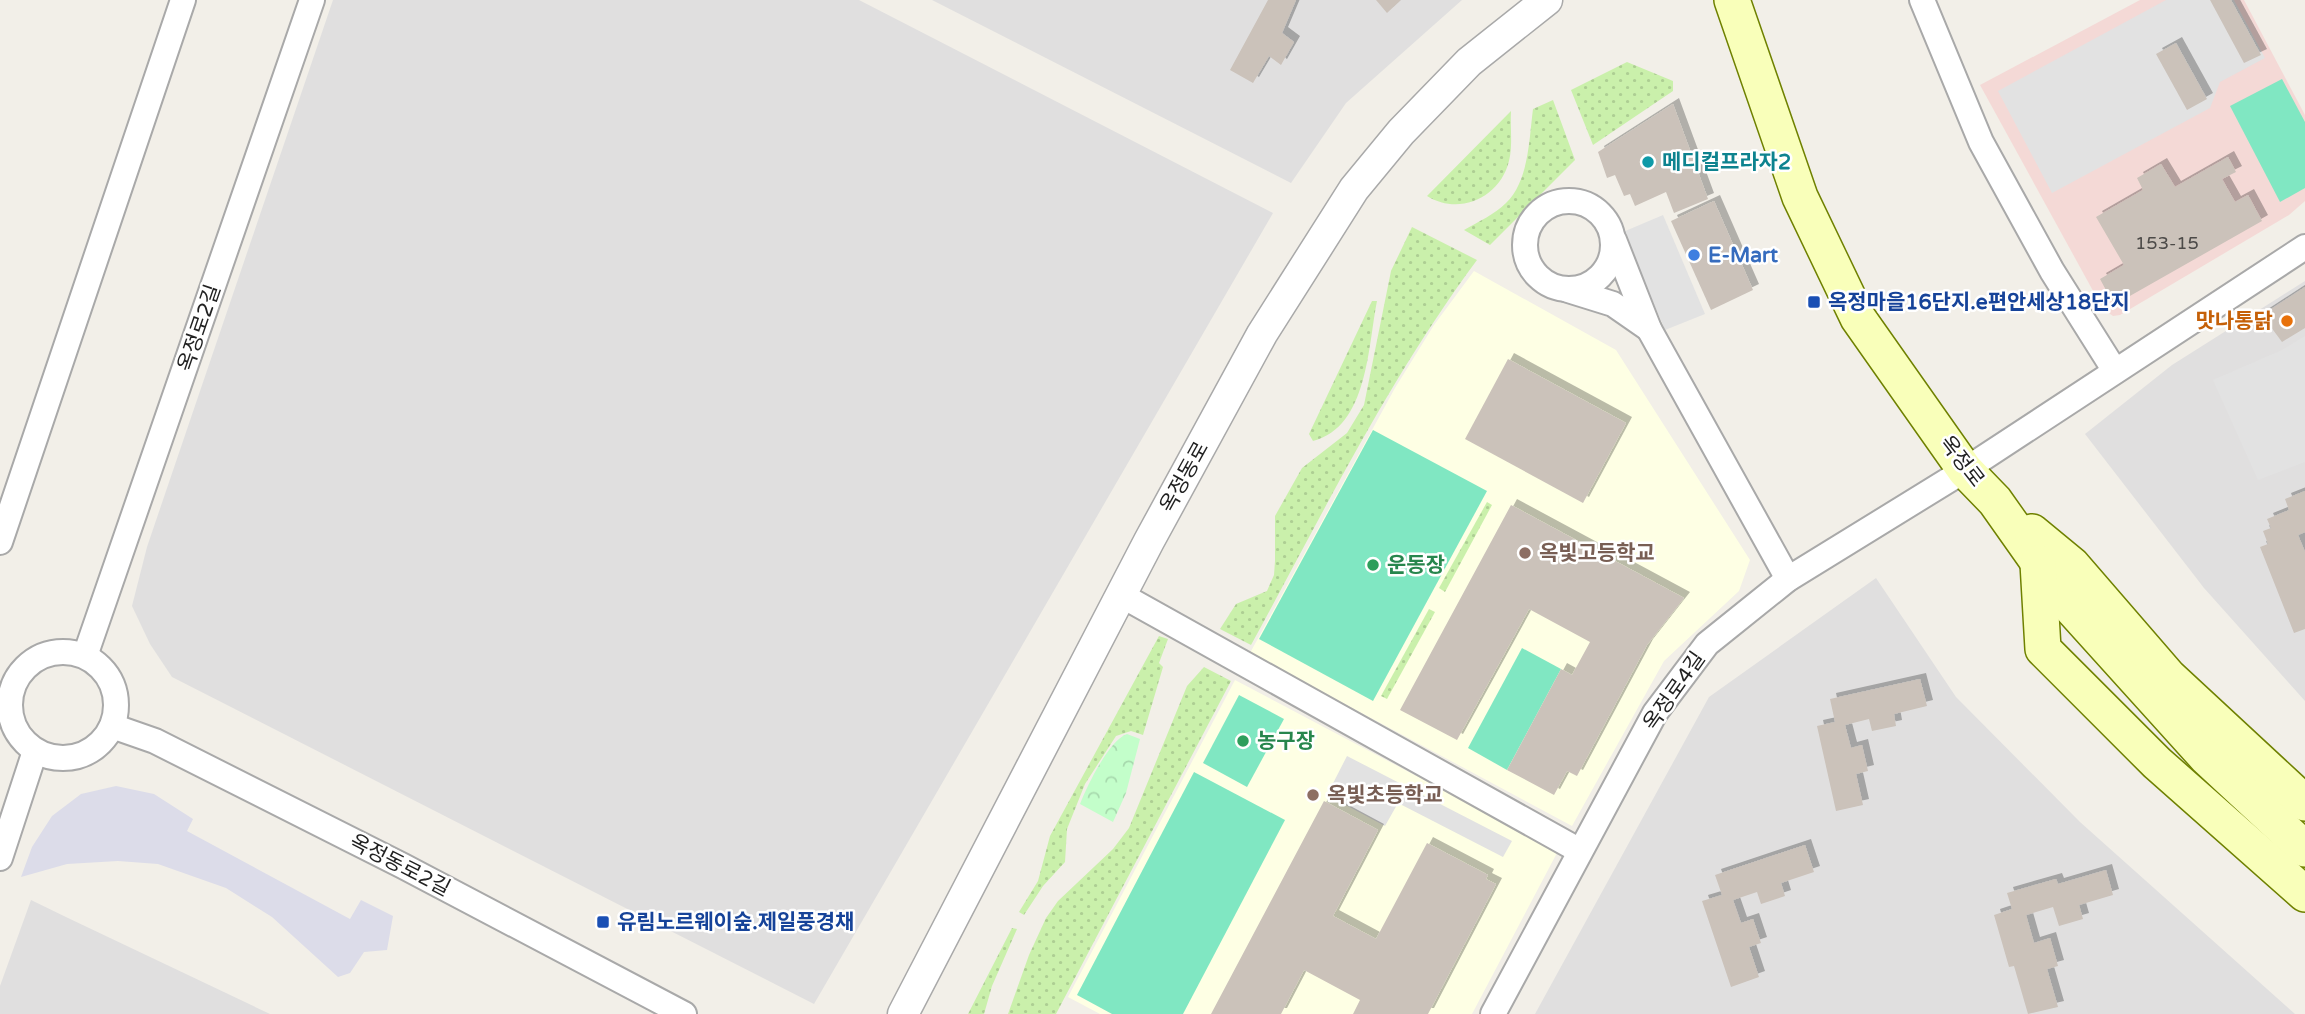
<svg xmlns="http://www.w3.org/2000/svg" width="2305" height="1014" viewBox="0 0 2305 1014" font-family="'Varela Round','Noto Sans KR',sans-serif">
<style>
.residential{fill:#e0dfdf}
.commercial{fill:#f4d9d6}
.education{fill:#feffe4}
.grass{fill:url(#grass-dots)}
.park{fill:url(#park-crowns)}
.pitch{fill:#80e7c2}
.parking{fill:#e2e2e2}
.plaza{fill:#dcdce9}
.building{fill:#cbc2ba;filter:url(#shadow)}
.lines{fill:none;stroke-linecap:round;stroke-linejoin:round}
.minor-casing{stroke:#a9a9a9;stroke-width:28}
.tertiary-casing{stroke:#a9a9a9;stroke-width:33}
.secondary-casing{stroke:#6f8100;stroke-width:38}
.minor{stroke:#fff;stroke-width:24}
.tertiary{stroke:#fff;stroke-width:30}
.secondary{stroke:#f9ffba;stroke-width:35}
.culture-dot{fill:#0f9aa8;stroke:#fff;stroke-width:2.5}
.shop-dot{fill:#3f7fe0;stroke:#fff;stroke-width:2.5}
.transit-dot{fill:#1a4fb4;stroke:#fff;stroke-width:2.5}
.food-dot{fill:#e8710a;stroke:#fff;stroke-width:2.5}
.education-dot{fill:#8d6e63;stroke:#fff;stroke-width:2.5}
.leisure-dot{fill:#2e9e5b;stroke:#fff;stroke-width:2.5}
.labels{text-anchor:middle;stroke-width:5;stroke-linejoin:round;paint-order:stroke}
.number-label{font-size:18px;fill:#4c4a48}
.culture-label{font-size:21px;font-weight:bold;fill:#0d838f;stroke:#fff;text-anchor:start}
.shop-label{font-size:21px;font-weight:bold;fill:#366cbe;stroke:#fff;text-anchor:start}
.transit-label{font-size:21px;font-weight:bold;fill:#164399;stroke:#fff;text-anchor:start}
.food-label{font-size:21px;font-weight:bold;fill:#c56008;stroke:#fff;text-anchor:end}
.street-label{font-size:21px;fill:#222;stroke:#fff}
.education-label{font-size:21px;font-weight:bold;fill:#785e54;stroke:#fff;text-anchor:start}
.leisure-label{font-size:21px;font-weight:bold;fill:#27864d;stroke:#fff;text-anchor:start}
</style>
<defs>
<pattern id="grass-dots" width="8" height="8" patternUnits="userSpaceOnUse" patternTransform="scale(1.75)"><rect width="8" height="8" fill="#caf0ab"/><path d="M2 2h.1M6 6h.1" fill="none" stroke="#adce93" stroke-width="1.8" stroke-linecap="round"/></pattern>
<pattern id="park-crowns" width="20" height="18" patternUnits="userSpaceOnUse" patternTransform="scale(1.75)"><rect width="20" height="18" fill="#c3feca"/><path d="M2 6a3 3 0 1 1 6 0M12 15a3 3 0 1 1 6 0" fill="none" stroke="#a7d9ad"/></pattern>
<filter id="shadow"><feDropShadow dx="6" dy="-6" stdDeviation="0" flood-color="#0004"/></filter>
</defs>
<rect width="100%" height="100%" fill="#f2efe8"/>
<g class="residential">
<path d="M 333,0 L 859,0 L 1273,213 L 814,1004 L 172,677 L 150,644 L 132,606 L 147,547 Z"/>
<path d="M 932,0 L 1462,0 L 1346,103 L 1291,183 Z"/>
<path d="M 2305,281 L 2305,701 L 2204,588 L 2085,434 L 2172,365 Z"/>
<path d="M 1876,578 L 1956,697 L 2080,822 L 2295,1014 L 1535,1014 L 1709,697 Z"/>
<path d="M 31,900 L 68,918 L 270,1014 L 0,1014 L 0,986 Z"/>
</g>
<path class="commercial" d="M 2140,0 L 2244,0 L 2305,115 L 2305,201 L 2289,215 L 2120,315 L 2113,316 L 2103,309 L 1980,85 Z"/>
<g class="education">
<path d="M 1474,271 L 1616,350 L 1750,560 L 1739,591 L 1664,661 L 1572,826 L 1250,653 L 1395,388 L 1434,325 Z"/>
<path d="M 1235,680 L 1558,851 L 1472,1014 L 1100,1014 L 1068,997 Z"/>
</g>
<g class="grass">
<path d="M 1627,62 L 1673,81 L 1673,91 L 1593,145 L 1571,90 Z"/>
<path d="M 1553,100 L 1575,160 L 1490,245 L 1464,230 C 1478,222 1495,214 1506,203 C 1529,181 1529,139 1533,109 Z"/>
<path d="M 1511,111 C 1510,127 1513,146 1509,161 C 1500,198 1459,216 1427,196 Z"/>
<path d="M 1412,227 L 1477,260 C 1388,380 1322,515 1251,645 L 1220,629 L 1236,604 L 1267,591 L 1274,575 L 1275,561 L 1275,516 L 1302,468 L 1347,433 L 1364,405 L 1391,271 Z"/>
<path d="M 1372,301 L 1377,301 C 1368,345 1368,427 1313,441 L 1309,434 Z"/>
<path d="M 1487,502 L 1492,505 L 1445,592 L 1439,588 Z"/>
<path d="M 1429,609 L 1435,612 L 1387,699 L 1381,696 Z"/>
<path d="M 1159,636 L 1168,639 L 1159,663 L 1163,667 L 1143,735 L 1131,731 L 1116,736 L 1085,784 L 1067,829 L 1065,862 L 1043,886 L 1024,915 L 1019,912 L 1038,881 L 1050,836 Z"/>
<path d="M 1204,667 L 1231,681 L 1056,1014 L 1008,1014 L 1029,955 L 1046,918 L 1058,901 L 1113,849 L 1129,828 L 1187,686 Z"/>
<path d="M 1012,928 L 1017,929 L 992,986 L 984,1014 L 968,1014 Z"/>
</g>
<path class="park" d="M 1127,734 L 1140,739 L 1126,793 L 1113,822 L 1080,804 C 1087,786 1109,740 1127,734 Z"/>
<g class="pitch">
<path d="M 2282,79 L 2305,122 L 2305,188 L 2280,202 L 2230,106 Z"/>
<path d="M 1373,430 L 1487,491 L 1373,701 L 1259,639 Z"/>
<path d="M 1522,648 L 1561,669 L 1507,770 L 1468,748 Z"/>
<path d="M 1239,695 L 1284,719 L 1247,787 L 1203,763 Z"/>
<path d="M 1194,772 L 1285,820 L 1183,1014 L 1112,1014 L 1077,995 Z"/>
</g>
<g class="parking">
<path d="M 2166,0 L 2234,0 L 2265,58 L 2220,82 L 2210,108 L 2052,193 L 1998,91 Z"/>
<path d="M 1663,215 L 1705,314 L 1665,330 L 1623,232 Z"/>
<path d="M 2305,336 L 2305,462 L 2258,480 L 2213,380 L 2282,350 Z"/>
<path d="M 1347,756 L 1512,841 L 1503,857 L 1398,803 L 1385,826 L 1327,795 Z"/>
</g>
<path class="plaza" d="M 116,786 L 154,794 L 193,819 L 187,831 L 350,919 L 361,900 L 393,916 L 387,950 L 364,952 L 350,973 L 338,977 L 272,917 L 226,888 L 158,864 L 118,861 L 67,864 L 21,877 L 32,847 L 52,816 L 81,794 Z"/>
<g class="building">
<path d="M 1268,0 L 1296,0 L 1282,33 L 1294,42 L 1281,65 L 1269,56 L 1253,83 L 1230,70 Z"/>
<path d="M 1376,0 L 1401,0 L 1387,13 Z"/>
<path d="M 2210,0 L 2231,0 L 2261,55 L 2244,63 Z"/>
<path d="M 2176,43 L 2207,99 L 2187,110 L 2156,54 Z"/>
<path d="M 1673,104 L 1708,199 L 1674,213 L 1666,192 L 1635,206 L 1630,194 L 1624,196 L 1615,175 L 1607,178 L 1598,152 Z"/>
<path d="M 2228,157 L 2236,172 L 2222,179 L 2235,202 L 2248,195 L 2262,221 L 2114,305 L 2100,279 L 2124,265 L 2096,217 L 2143,190 L 2137,178 L 2161,164 L 2175,187 Z"/>
<path d="M 1714,201 L 1753,290 L 1711,310 L 1671,221 Z"/>
<path d="M 2305,287 L 2305,328 L 2282,342 L 2262,315 Z"/>
<path d="M 1508,359 L 1626,423 L 1583,503 L 1465,439 Z"/>
<path d="M 2305,491 L 2305,532 L 2298,535 L 2305,552 L 2305,629 L 2294,633 L 2260,547 L 2268,544 L 2263,531 L 2271,528 L 2267,519 L 2289,510 L 2285,499 Z"/>
<path d="M 1511,505 L 1684,598 L 1647,645 L 1577,776 L 1567,771 L 1554,795 L 1507,770 L 1561,669 L 1572,675 L 1590,642 L 1529,609 L 1457,740 L 1400,710 Z"/>
<path d="M 1920,679 L 1927,706 L 1894,714 L 1896,726 L 1872,731 L 1869,719 L 1845,725 L 1851,748 L 1862,745 L 1868,771 L 1856,774 L 1863,805 L 1836,811 L 1817,726 L 1835,722 L 1830,699 Z"/>
<path d="M 1324,801 L 1378,830 L 1333,916 L 1376,939 L 1427,843 L 1488,875 L 1486,879 L 1496,884 L 1428,1014 L 1353,1014 L 1360,1000 L 1304,970 L 1281,1014 L 1211,1014 Z"/>
<path d="M 1805,845 L 1814,872 L 1781,883 L 1785,896 L 1761,904 L 1757,892 L 1733,900 L 1741,923 L 1753,919 L 1761,943 L 1749,947 L 1759,977 L 1731,987 L 1702,901 L 1722,895 L 1715,875 Z"/>
<path d="M 2106,870 L 2113,895 L 2079,905 L 2083,919 L 2059,926 L 2053,907 L 2026,915 L 2034,943 L 2050,938 L 2058,966 L 2047,969 L 2058,1007 L 2028,1014 L 2014,966 L 2009,967 L 1994,915 L 2012,909 L 2007,893 L 2056,879 L 2058,884 Z"/>
</g>
<g class="lines">
<defs>
<g id="minor">
<path d="M 1922,0 L 1981,142 L 2052,271 L 2115,371"/>
<circle cx="1569" cy="245" r="44"/>
<path d="M 1568,290 L 1613,304 L 1649,329 L 1614,240"/>
<path d="M 1649,329 L 1788,579"/>
<path d="M 0,542 L 183,0"/>
<path d="M 1121,595 L 1580,851"/>
<circle cx="63" cy="705" r="53"/>
<path d="M 85,656 L 312,0"/>
<path d="M 112,726 L 155,741 L 403,866 L 684,1014"/>
<path d="M 0,858 L 35,751"/>
<path d="M 1493,1014 L 1655,713 L 1707,644 L 1788,579 L 1965,470 L 2305,247"/>
</g>
<path id="tertiary" d="M 903,1014 L 1149,541 L 1262,334 L 1354,189 L 1401,132 L 1469,62 L 1547,0"/>
<g id="secondary">
<path d="M 1732,0 L 1800,197 L 1858,318 L 1965,470 L 1995,501 L 2067,603 L 2207,758 L 2305,849"/>
<path d="M 2032,532 L 2072,565 L 2168,676 L 2305,803"/>
<path d="M 2038,563 L 2043,649 L 2157,763 L 2305,894"/>
</g>
</defs>
<use href="#minor" class="minor-casing"/>
<use href="#tertiary" class="tertiary-casing"/>
<use href="#secondary" class="secondary-casing"/>
<use href="#minor" class="minor"/>
<use href="#tertiary" class="tertiary"/>
<use href="#secondary" class="secondary"/>
</g>
<circle class="culture-dot" cx="1648" cy="162" r="7"/>
<circle class="shop-dot" cx="1694" cy="255" r="7"/>
<g class="transit-dot">
<rect x="1807" y="295" width="14" height="14" rx="3.5"/>
<rect x="596" y="915" width="14" height="14" rx="3.5"/>
</g>
<circle class="food-dot" cx="2287" cy="321" r="7"/>
<g class="education-dot">
<circle cx="1525" cy="553" r="7"/>
<circle cx="1313" cy="795" r="7"/>
</g>
<g class="leisure-dot">
<circle cx="1373" cy="565" r="7"/>
<circle cx="1243" cy="741" r="7"/>
</g>
<g class="labels">
<g class="number-label">
<text x="2167" y="249">153-15</text>
</g>
<g class="culture-label">
<text x="1662" y="169">메디컬프라자2</text>
</g>
<g class="shop-label">
<text x="1708" y="262">E-Mart</text>
</g>
<g class="transit-label">
<text x="1828" y="309">옥정마을16단지.e편안세상18단지</text>
<text x="617" y="929">유림노르웨이숲.제일풍경채</text>
</g>
<g class="food-label">
<text x="2273" y="328">맛나통닭</text>
</g>
<g class="street-label">
<text transform="translate(199 328) rotate(-71)" y="7">옥정로2길</text>
<text transform="translate(1962 461) rotate(52)" y="7">옥정로</text>
<text transform="translate(1184 477) rotate(-61)" y="7">옥정동로</text>
<text transform="translate(1674 691) rotate(-55)" y="7">옥정로4길</text>
<text transform="translate(400 865) rotate(27)" y="7">옥정동로2길</text>
</g>
<g class="education-label">
<text x="1539" y="560">옥빛고등학교</text>
<text x="1327" y="802">옥빛초등학교</text>
</g>
<g class="leisure-label">
<text x="1387" y="572">운동장</text>
<text x="1257" y="748">농구장</text>
</g>
</g>
</svg>
